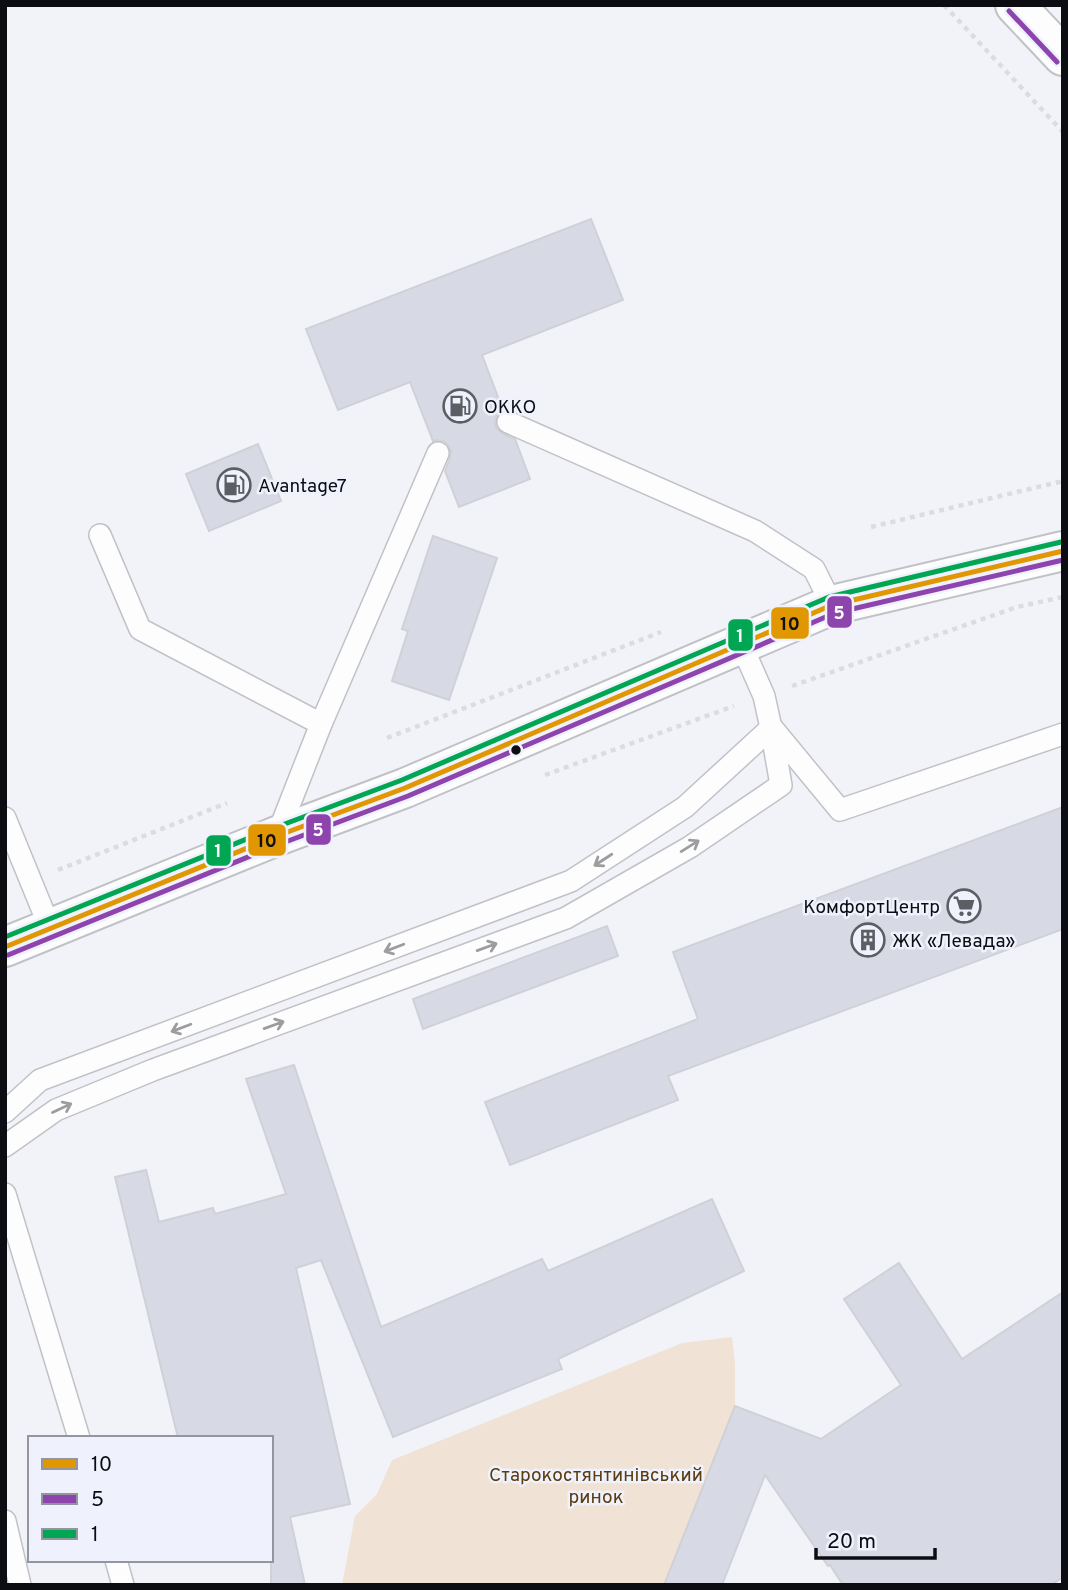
<svg xmlns="http://www.w3.org/2000/svg" width="1068" height="1590" viewBox="0 0 1068 1590" font-family="Overpass,sans-serif">
<style>
.green{fill:#f0e2d4}
.building{fill:#d7dae5;stroke:#d0d1d7;stroke-width:2}
.lines{fill:none;stroke-linecap:round;stroke-linejoin:round}
.lane-casing{stroke:#c0c2c8;stroke-width:24}
.secondary-casing{stroke:#c0c2c8;stroke-width:42}
.primary-casing{stroke:#c0c2c8;stroke-width:42}
.path{stroke:#dbdcde;stroke-width:4.5;stroke-dasharray:5 5;stroke-linecap:butt}
.lane{stroke:#fdfdfe;stroke-width:21}
.secondary{stroke:#fdfdfe;stroke-width:38}
.primary{stroke:#fdfdfe;stroke-width:38}
.bus-1-casing{stroke:#eff2fc;stroke-width:10}
.bus-2-casing{stroke:#eff2fc;stroke-width:10}
.bus-3-casing{stroke:#eff2fc;stroke-width:10}
.bus-1{stroke:#e09702;stroke-width:5}
.bus-2{stroke:#8e44ad;stroke-width:5}
.bus-3{stroke:#00a651;stroke-width:5}
.oneway{stroke:#9d9da0}
.bus-dot{fill:#0c0d13;stroke:#eff2fc;stroke-width:2.5}
.labels{text-anchor:middle;stroke-width:5;stroke-linejoin:round;paint-order:stroke}
.poi-label{font-size:19px;fill:#0c0d13;stroke:#eff2fc;text-anchor:start}
.park-label{font-size:19px;fill:#5a3c0f;stroke:#eff2fc}
.line-badge{stroke:#eff2fc;stroke-width:2.5}
.badge-label{font-size:19px;text-anchor:middle;font-weight:bold;fill:#fff}
.pale-badge-label{font-size:19px;text-anchor:middle;font-weight:bold;fill:#111}
</style>
<rect width="100%" height="100%" fill="#f2f3f9"/>
<path class="green" d="M 732,1337 L 735,1364 L 735,1406 L 664,1585 L 342,1585 L 355,1516 L 377,1494 L 392,1460 L 682,1343 Z"/>
<g class="building">
<path d="M 591,219 L 623,300 L 482,355 L 503,410 L 500,412 L 496,417 L 495,424 L 497,429 L 503,434 L 515,439 L 530,479 L 459,507 L 445,471 L 450,458 L 451,451 L 448,445 L 444,441 L 437,440 L 433,441 L 410,382 L 338,410 L 306,329 Z"/>
<path d="M 258,444 L 281,501 L 209,531 L 186,474 Z"/>
<path d="M 433,536 L 497,558 L 449,700 L 392,681 L 408,631 L 402,629 Z"/>
<path d="M 1063,807 L 1063,929 L 668,1076 L 678,1100 L 510,1165 L 485,1102 L 698,1019 L 673,952 Z"/>
<path d="M 607,926 L 618,956 L 423,1029 L 413,999 Z"/>
<path d="M 294,1065 L 381,1327 L 542,1259 L 548,1271 L 712,1199 L 744,1271 L 558,1359 L 562,1369 L 393,1437 L 321,1260 L 296,1268 L 350,1504 L 290,1517 L 305,1585 L 271,1585 L 271,1438 L 178,1438 L 115,1177 L 146,1170 L 159,1222 L 213,1208 L 215,1214 L 286,1194 L 246,1079 Z"/>
<path d="M 899,1263 L 962,1359 L 1063,1292 L 1063,1577 L 1051,1585 L 843,1585 L 830,1565 L 828,1566 L 765,1475 L 722,1585 L 664,1585 L 735,1406 L 821,1439 L 901,1385 L 844,1299 Z"/>
</g>
<g class="lines">
<defs>
<g id="lane">
<path d="M 508,422 L 755,531 L 814,569 L 832,605"/>
<path d="M 100,535 L 140,629 L 321,724"/>
<path d="M 773,729 L 840,810 L 1063,734"/>
<path d="M 5,818 L 50,928"/>
<path d="M 277,836 L 321,724 L 438,453"/>
<path d="M 5,1112 L 40,1080 L 571,881 L 685,807 L 771,728"/>
<path d="M 5,1146 L 56,1110 L 153,1070 L 566,918 L 690,847 L 781,785 L 771,728 L 764,696 L 741,644"/>
<path d="M 5,1194 L 79,1438"/>
<path d="M 5,1521 L 20,1585"/>
<path d="M 116,1560 L 123,1585"/>
</g>
<path id="secondary" d="M 1015,5 L 1063,56"/>
<path id="primary" d="M 5,947 L 277,836 L 405,788 L 832,605 L 1063,551"/>
</defs>
<use href="#lane" class="lane-casing"/>
<use href="#secondary" class="secondary-casing"/>
<use href="#primary" class="primary-casing"/>
<g class="path">
<path d="M 944,5 L 1063,132"/>
<path d="M 871,527 L 1063,481"/>
<path d="M 792,686 L 1017,607 L 1063,597"/>
<path d="M 387,738 L 661,632"/>
<path d="M 545,775 L 734,706"/>
<path d="M 58,870 L 227,803"/>
</g>
<use href="#lane" class="lane"/>
<use href="#secondary" class="secondary"/>
<use href="#primary" class="primary"/>
<defs>
<path id="bus-1" d="M 5,947 L 277,836 L 405,788 L 832,605 L 1063,551"/>
<g id="bus-2">
<path d="M 1009,11 L 1057,62"/>
<path d="M 8,955 L 280,844 L 408,796 L 835,613 L 1063,560"/>
</g>
<path id="bus-3" d="M 5,937 L 274,828 L 402,780 L 829,597 L 1061,542"/>
</defs>
<use href="#bus-1" class="bus-1-casing"/>
<use href="#bus-2" class="bus-2-casing"/>
<use href="#bus-3" class="bus-3-casing"/>
<use href="#bus-1" class="bus-1"/>
<use href="#bus-2" class="bus-2"/>
<use href="#bus-3" class="bus-3"/>
</g>
<defs><path id="oneway-shaft" d="M-6 0H5M1.5-3L5.5 0L1.5 3" fill="none" stroke-width="1.6" stroke-linecap="round" stroke-linejoin="round" transform="scale(1.75)"/></defs>
<g class="oneway">
<use href="#oneway-shaft" transform="translate(690 846) rotate(-32)"/>
<use href="#oneway-shaft" transform="translate(603 860) rotate(147)"/>
<use href="#oneway-shaft" transform="translate(487 947) rotate(-20)"/>
<use href="#oneway-shaft" transform="translate(394 948) rotate(159)"/>
<use href="#oneway-shaft" transform="translate(274 1025) rotate(-20)"/>
<use href="#oneway-shaft" transform="translate(181 1028) rotate(159)"/>
<use href="#oneway-shaft" transform="translate(62 1108) rotate(-25)"/>
</g>
<defs>
<symbol id="fuel-ring" viewBox="-11 -11 22 22"><circle r="9.5" fill="#eff2fc" stroke="#5c5e64" stroke-width="1.5"/><path d="M-5.5-6h7V0h2V4h1.3V-2.5L3-4.5l.8-.8L6-3V5H2.5V1h-1V6h-7ZM-4.2-4.7v3.2H.2V-4.7Z" fill="#5c5e64"/></symbol>
<symbol id="supermarket-ring" viewBox="-11 -11 22 22"><circle r="9.5" fill="#eff2fc" stroke="#5c5e64" stroke-width="1.5"/><path d="M-6-5.5h2.5l.6 2H6L4.5 2H-2.5L-4.4-4H-6ZM-1.5 3.2a1.3 1.3 0 1 0 .1 0ZM3 3.2a1.3 1.3 0 1 0 .1 0Z" fill="#5c5e64"/></symbol>
<symbol id="building-ring" viewBox="-11 -11 22 22"><circle r="9.5" fill="#eff2fc" stroke="#5c5e64" stroke-width="1.5"/><path d="M-4-6H4V6H1V3H-1V6H-4ZM-2.5-4.3h1.7v1.8h-1.7ZM.8-4.3h1.7v1.8H.8ZM-2.5-1h1.7V.8h-1.7ZM.8-1h1.7V.8H.8Z" fill="#5c5e64"/></symbol>
</defs>
<g fill-rule="evenodd">
<use href="#fuel-ring" x="441" y="387" width="38" height="38"/>
<use href="#fuel-ring" x="215" y="466" width="38" height="38"/>
<use href="#supermarket-ring" x="945" y="887" width="38" height="38"/>
<use href="#building-ring" x="849" y="921" width="38" height="38"/>
</g>
<circle class="bus-dot" cx="516" cy="750" r="6"/>
<g class="labels">
<g class="poi-label">
<text x="484" y="413">ОККО</text>
<text x="258" y="492">Avantage7</text>
<text x="940" y="913" text-anchor="end">КомфортЦентр</text>
<text x="892" y="947">ЖК «Левада»</text>
</g>
<g class="park-label">
<text x="596" y="1481">Старокостянтинівський<tspan x="596" dy="22">ринок</tspan></text>
</g>
</g>
<g class="line-badge">
<rect x="826" y="595" width="27" height="34" rx="7" fill="#8e44ad"/>
<rect x="770" y="606" width="40" height="34" rx="7" fill="#e09702"/>
<rect x="727" y="618" width="27" height="34" rx="7" fill="#00a651"/>
<rect x="305" y="813" width="27" height="33" rx="7" fill="#8e44ad"/>
<rect x="247" y="823" width="40" height="34" rx="7" fill="#e09702"/>
<rect x="205" y="834" width="27" height="33" rx="7" fill="#00a651"/>
</g>
<g class="badge-label">
<text x="839" y="619">5</text>
<text x="740" y="642">1</text>
<text x="318" y="836">5</text>
<text x="218" y="857">1</text>
</g>
<g class="pale-badge-label">
<text x="790" y="630">10</text>
<text x="267" y="847">10</text>
</g>
<rect width="1068" height="1590" fill="none" stroke="#0c0d13" stroke-width="14"/>
<rect x="28" y="1436" width="245" height="126" fill="#eff2fc" stroke="#94969f" stroke-width="2"/>
<rect x="42" y="1459" width="35" height="10" fill="#e09702" stroke="#94969f" stroke-width="2"/>
<text x="91" y="1471" font-size="21" fill="#0c0d13">10</text>
<rect x="42" y="1494" width="35" height="10" fill="#8e44ad" stroke="#94969f" stroke-width="2"/>
<text x="91" y="1506" font-size="21" fill="#0c0d13">5</text>
<rect x="42" y="1529" width="35" height="10" fill="#00a651" stroke="#94969f" stroke-width="2"/>
<text x="91" y="1541" font-size="21" fill="#0c0d13">1</text>
<path d="M816 1548v10h119v-10" fill="none" stroke="#0c0d13" stroke-width="3.5"/>
<text x="827" y="1548" font-size="21" fill="#0c0d13" stroke="#eff2fc" stroke-width="5" paint-order="stroke">20 m</text>
</svg>
